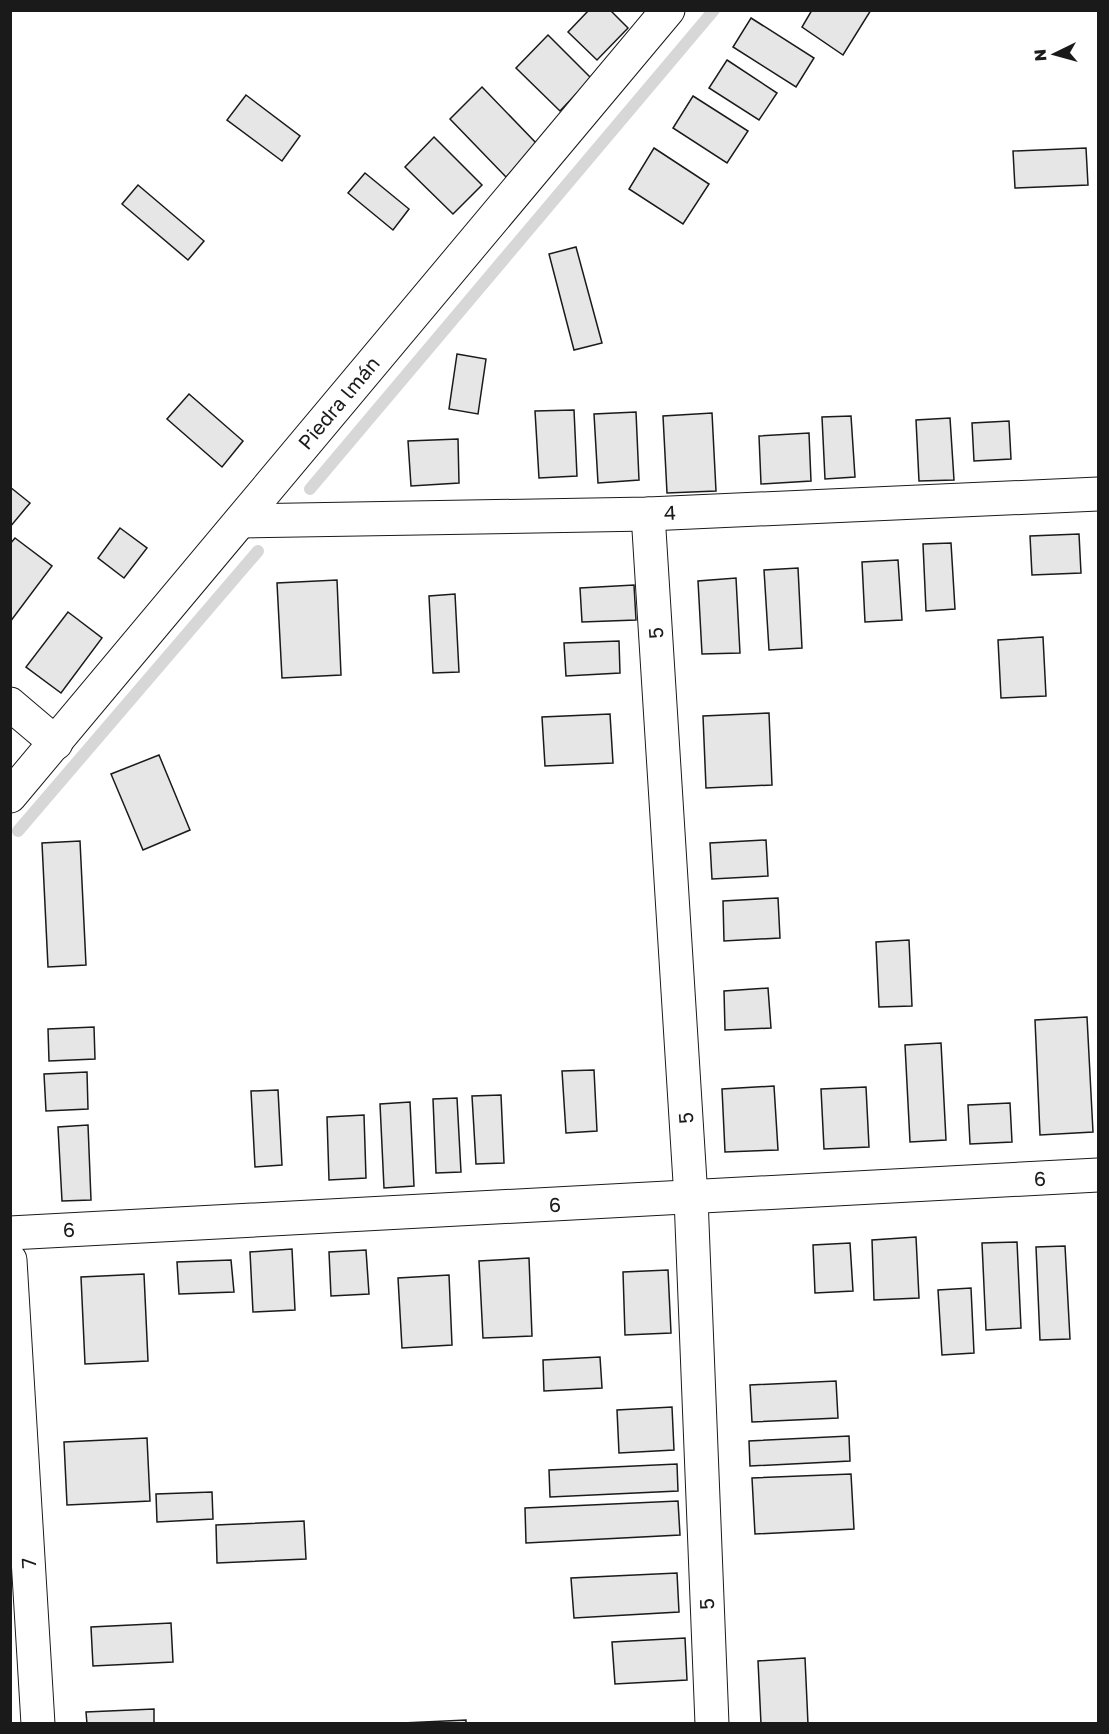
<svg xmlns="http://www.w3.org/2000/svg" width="1109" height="1734" viewBox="0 0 1109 1734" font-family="'Golos Text',sans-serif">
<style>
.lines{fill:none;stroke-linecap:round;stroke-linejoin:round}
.stream{stroke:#d7d7d7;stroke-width:12}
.building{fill:#e6e6e6;stroke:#1a1a1a;stroke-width:1.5}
.minor-casing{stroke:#1a1a1a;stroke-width:35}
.minor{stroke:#fff;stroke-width:33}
.labels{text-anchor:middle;stroke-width:4.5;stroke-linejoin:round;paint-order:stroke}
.street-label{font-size:20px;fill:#1a1a1a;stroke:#fff}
</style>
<rect width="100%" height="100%" fill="#fff"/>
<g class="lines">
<g class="stream">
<path d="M 310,489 L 714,10"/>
<path d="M 18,831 L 258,551"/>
</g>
</g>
<g class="building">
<path d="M 589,10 L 610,10 L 628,28 L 597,60 L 568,32 Z"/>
<path d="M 812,10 L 871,10 L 843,55 L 802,27 Z"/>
<path d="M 751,18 L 814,58 L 796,87 L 733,47 Z"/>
<path d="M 548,35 L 591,78 L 560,111 L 516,68 Z"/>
<path d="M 727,60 L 777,93 L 759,120 L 709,88 Z"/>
<path d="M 482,87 L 538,145 L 506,177 L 450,119 Z"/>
<path d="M 246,95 L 300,136 L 282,161 L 227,120 Z"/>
<path d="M 693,96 L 748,131 L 727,163 L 673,128 Z"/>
<path d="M 434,137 L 482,185 L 453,214 L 405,167 Z"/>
<path d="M 654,148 L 709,184 L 683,224 L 629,189 Z"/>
<path d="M 1086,148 L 1088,185 L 1015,188 L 1013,151 Z"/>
<path d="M 365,173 L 409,209 L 393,230 L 348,193 Z"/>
<path d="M 138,185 L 204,241 L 188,260 L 122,204 Z"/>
<path d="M 576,247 L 602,343 L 574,350 L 549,254 Z"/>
<path d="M 457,354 L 486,359 L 478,414 L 449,409 Z"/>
<path d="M 189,394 L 243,441 L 222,467 L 167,419 Z"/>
<path d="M 574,410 L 577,476 L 539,478 L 535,411 Z"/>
<path d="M 636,412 L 639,480 L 598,483 L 594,414 Z"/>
<path d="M 712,413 L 716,491 L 667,493 L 663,416 Z"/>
<path d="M 851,416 L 855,477 L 825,479 L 822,417 Z"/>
<path d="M 950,418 L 954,480 L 919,481 L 916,420 Z"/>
<path d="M 1009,421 L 1011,459 L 974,461 L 972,423 Z"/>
<path d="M 809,433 L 811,481 L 761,484 L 759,436 Z"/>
<path d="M 458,439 L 459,483 L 411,486 L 408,441 Z"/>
<path d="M 10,487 L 30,503 L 10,527 Z"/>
<path d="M 120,528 L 147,548 L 124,578 L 98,558 Z"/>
<path d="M 1079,534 L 1081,573 L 1032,575 L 1030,536 Z"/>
<path d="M 15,538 L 52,566 L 10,622 L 10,544 Z"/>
<path d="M 951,543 L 955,609 L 926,611 L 923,544 Z"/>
<path d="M 898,560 L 902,620 L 865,622 L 862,562 Z"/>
<path d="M 798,568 L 802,648 L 769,650 L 764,570 Z"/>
<path d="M 736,578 L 740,653 L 702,654 L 698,581 Z"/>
<path d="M 337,580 L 341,675 L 282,678 L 277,583 Z"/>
<path d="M 634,585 L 636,620 L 582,622 L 580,588 Z"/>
<path d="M 455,594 L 459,672 L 433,673 L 429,596 Z"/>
<path d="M 68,612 L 102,638 L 61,693 L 26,667 Z"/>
<path d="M 1043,637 L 1046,696 L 1001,698 L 998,640 Z"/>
<path d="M 619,641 L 620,673 L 566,676 L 564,643 Z"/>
<path d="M 769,713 L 772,785 L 706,788 L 703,716 Z"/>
<path d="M 610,714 L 613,763 L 545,766 L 542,717 Z"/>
<path d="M 159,755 L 190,830 L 143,850 L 111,774 Z"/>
<path d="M 766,840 L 768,876 L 712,879 L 710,843 Z"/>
<path d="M 80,841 L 86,965 L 48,967 L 42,843 Z"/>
<path d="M 778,898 L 780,938 L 724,941 L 723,901 Z"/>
<path d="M 909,940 L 912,1006 L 879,1007 L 876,942 Z"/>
<path d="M 768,988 L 771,1028 L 725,1030 L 724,991 Z"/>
<path d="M 1087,1017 L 1093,1132 L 1040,1135 L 1035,1020 Z"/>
<path d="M 94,1027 L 95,1059 L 49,1061 L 48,1029 Z"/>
<path d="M 941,1043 L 946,1140 L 910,1142 L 905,1045 Z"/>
<path d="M 594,1070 L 597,1131 L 566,1133 L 562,1071 Z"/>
<path d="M 87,1072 L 88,1109 L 46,1111 L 44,1074 Z"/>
<path d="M 774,1086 L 778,1150 L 725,1152 L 722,1089 Z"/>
<path d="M 866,1087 L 869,1147 L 824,1149 L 821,1089 Z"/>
<path d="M 278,1090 L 282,1165 L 255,1167 L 251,1091 Z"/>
<path d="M 501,1095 L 504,1163 L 476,1164 L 472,1096 Z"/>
<path d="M 457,1098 L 461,1172 L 436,1173 L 433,1099 Z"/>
<path d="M 410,1102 L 414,1186 L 384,1188 L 380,1104 Z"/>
<path d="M 1010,1103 L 1012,1142 L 970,1144 L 968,1105 Z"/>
<path d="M 364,1115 L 366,1178 L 329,1180 L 327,1117 Z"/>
<path d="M 88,1125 L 91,1200 L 62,1201 L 58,1127 Z"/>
<path d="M 916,1237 L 919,1298 L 874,1300 L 872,1240 Z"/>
<path d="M 1017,1242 L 1021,1328 L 986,1330 L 982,1243 Z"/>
<path d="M 850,1243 L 853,1291 L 815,1293 L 813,1245 Z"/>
<path d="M 1065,1246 L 1070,1339 L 1040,1340 L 1036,1247 Z"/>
<path d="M 292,1249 L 295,1310 L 253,1312 L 250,1252 Z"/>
<path d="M 366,1250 L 369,1294 L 331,1296 L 329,1252 Z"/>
<path d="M 529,1258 L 532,1336 L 483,1338 L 479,1261 Z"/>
<path d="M 231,1260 L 234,1292 L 179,1294 L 177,1262 Z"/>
<path d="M 668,1270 L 671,1333 L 625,1335 L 623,1272 Z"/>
<path d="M 144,1274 L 148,1361 L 85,1364 L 81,1277 Z"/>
<path d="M 449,1275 L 452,1345 L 402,1348 L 398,1278 Z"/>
<path d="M 971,1288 L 974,1353 L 942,1355 L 938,1290 Z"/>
<path d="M 600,1357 L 602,1388 L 544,1391 L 543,1360 Z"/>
<path d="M 836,1381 L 838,1418 L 752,1422 L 750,1385 Z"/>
<path d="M 672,1407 L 674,1450 L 619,1453 L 617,1410 Z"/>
<path d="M 849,1436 L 850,1461 L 750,1466 L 749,1441 Z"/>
<path d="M 147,1438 L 150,1501 L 67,1505 L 64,1442 Z"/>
<path d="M 677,1464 L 678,1491 L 550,1497 L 549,1470 Z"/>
<path d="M 851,1474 L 854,1529 L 755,1534 L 752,1478 Z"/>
<path d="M 212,1492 L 213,1519 L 157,1522 L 156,1494 Z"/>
<path d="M 678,1501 L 680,1535 L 526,1543 L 525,1508 Z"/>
<path d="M 304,1521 L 306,1559 L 217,1563 L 216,1525 Z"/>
<path d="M 677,1573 L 679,1612 L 574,1618 L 571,1578 Z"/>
<path d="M 171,1623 L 173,1662 L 93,1666 L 91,1627 Z"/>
<path d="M 685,1638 L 687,1680 L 615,1684 L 612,1642 Z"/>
<path d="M 805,1658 L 808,1724 L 761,1724 L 758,1661 Z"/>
<path d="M 154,1709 L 154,1724 L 87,1724 L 86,1712 Z"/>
<path d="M 466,1720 L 466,1724 L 403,1724 L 403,1723 Z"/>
</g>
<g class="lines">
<defs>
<g id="minor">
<path d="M 648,514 L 691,1198 L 712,1724"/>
<path d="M 241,521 L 648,514 L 1098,494"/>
<path d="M 10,704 L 56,743"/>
<path d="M 10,796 L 668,10"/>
<path d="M 10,1233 L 1098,1175"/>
<path d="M 10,1260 L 38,1724"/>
</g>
</defs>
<use href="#minor" class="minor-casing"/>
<use href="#minor" class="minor"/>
</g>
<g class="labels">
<g class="street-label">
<text transform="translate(339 403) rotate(-50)" y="7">Piedra lmán</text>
<text transform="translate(670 513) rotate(-3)" y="7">4</text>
<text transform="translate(656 633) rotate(-94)" y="7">5</text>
<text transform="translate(686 1118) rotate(-94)" y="7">5</text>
<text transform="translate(1040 1179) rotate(-3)" y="7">6</text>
<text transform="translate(555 1205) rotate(-3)" y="7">6</text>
<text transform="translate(69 1230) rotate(-3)" y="7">6</text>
<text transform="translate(29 1563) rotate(-93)" y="7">7</text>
<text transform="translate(707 1604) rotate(-92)" y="7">5</text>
</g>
</g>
<rect width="1109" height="1734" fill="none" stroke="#1a1a1a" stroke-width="24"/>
<g transform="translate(1055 54) rotate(265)" stroke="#ffffff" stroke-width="4.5" paint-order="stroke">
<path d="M0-4.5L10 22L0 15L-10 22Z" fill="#1a1a1a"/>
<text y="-9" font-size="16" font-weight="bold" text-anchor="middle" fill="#1a1a1a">N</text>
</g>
</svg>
